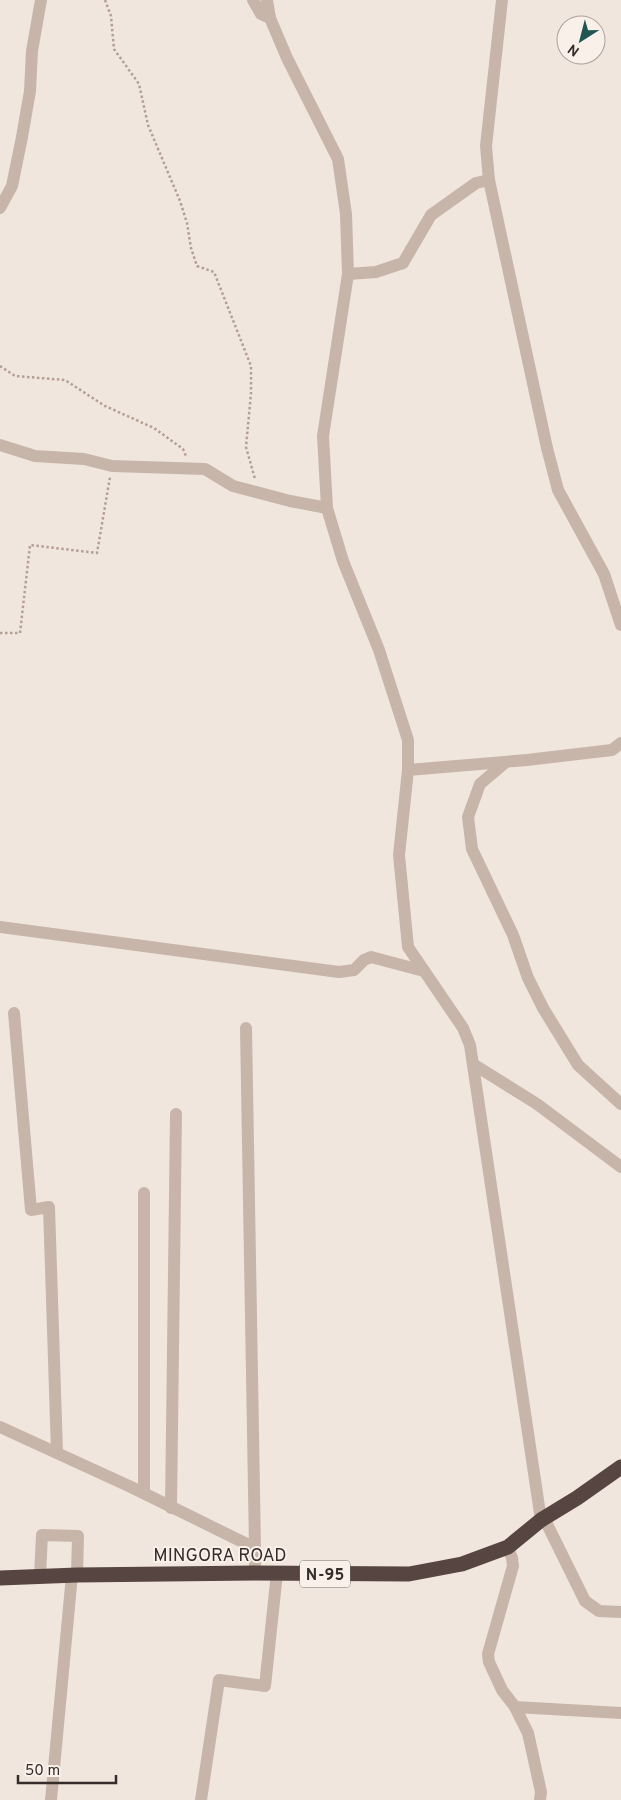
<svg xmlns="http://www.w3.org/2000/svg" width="621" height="1800" viewBox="0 0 621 1800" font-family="Overpass,sans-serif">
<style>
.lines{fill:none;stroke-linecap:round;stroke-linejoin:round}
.path{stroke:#b49f94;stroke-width:2.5;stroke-dasharray:2.5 2.5;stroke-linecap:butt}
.minor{stroke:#c8b5aa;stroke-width:12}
.highway{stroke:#574541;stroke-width:15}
.labels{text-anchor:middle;stroke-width:4;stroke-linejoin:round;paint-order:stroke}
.shield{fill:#f9f0ea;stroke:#706763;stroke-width:1}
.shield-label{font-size:16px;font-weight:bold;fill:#362c29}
.street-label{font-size:18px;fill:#362c29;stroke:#f9f0ea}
</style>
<rect width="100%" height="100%" fill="#f1e6dd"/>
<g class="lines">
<g class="path">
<path d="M 105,0 L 111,16 L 114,49 L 139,84 L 148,125 L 180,201 L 187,223 L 191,248 L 197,266 L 214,272 L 251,366 L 251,393 L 246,447 L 255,479"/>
<path d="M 0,366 L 15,376 L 65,380 L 105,406 L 154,428 L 183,449 L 186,456"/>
<path d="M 0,633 L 20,633 L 30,545 L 97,553 L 110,477"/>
</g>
<g class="minor">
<path d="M 253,0 L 261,14 L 270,18"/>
<path d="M 267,0 L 270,18 L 287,58 L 338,159 L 346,214 L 348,274 L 323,436 L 327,508 L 343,561 L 379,650 L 408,740 L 408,770 L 399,855 L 408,947 L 463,1028 L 470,1045 L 541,1520"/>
<path d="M 502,0 L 486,146 L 489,180 L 547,448 L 558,490 L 604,574 L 621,625"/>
<path d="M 0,208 L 12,186 L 22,137 L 30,91 L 32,51 L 41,0"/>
<path d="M 348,274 L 376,272 L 403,263 L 431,215 L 476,183 L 489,180"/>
<path d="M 0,445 L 35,456 L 84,459 L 112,466 L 205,469 L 233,486 L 290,501 L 327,508"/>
<path d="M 506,762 L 480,784 L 468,817 L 472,849 L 513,935 L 528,978 L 543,1008 L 578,1065 L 621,1104"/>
<path d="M 408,770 L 527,760 L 612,750 L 621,743"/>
<path d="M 0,927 L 339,972 L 354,970 L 364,960 L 371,957 L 424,971"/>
<path d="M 14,1013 L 31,1210 L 49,1207 L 57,1452"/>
<path d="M 246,1028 L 255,1548"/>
<path d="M 473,1064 L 537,1104 L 621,1167"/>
<path d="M 144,1193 L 144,1493"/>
<path d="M 0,1427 L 131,1487 L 255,1548 L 255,1573"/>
<path d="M 171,1508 L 176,1114"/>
<path d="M 544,1518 L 585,1601 L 599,1611 L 621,1612"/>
<path d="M 508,1547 L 512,1558 L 513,1566 L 488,1654 L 489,1662 L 502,1690 L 515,1707 L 528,1733 L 541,1792 L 540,1800"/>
<path d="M 40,1576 L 42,1535 L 78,1536 L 77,1575"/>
<path d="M 515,1707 L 621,1713"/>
<path d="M 51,1800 L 72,1575"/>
<path d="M 201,1800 L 219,1680 L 265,1686 L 277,1573"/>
</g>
<path class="highway" d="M 0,1578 L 77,1575 L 255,1573 L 409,1574 L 462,1564 L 508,1547 L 541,1520 L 577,1498 L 621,1467"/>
</g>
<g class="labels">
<rect class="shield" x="300" y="1560.5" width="50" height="27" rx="4"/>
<g class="shield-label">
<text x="325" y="1580">N-95</text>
</g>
<g class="street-label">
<text x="220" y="1561">MINGORA ROAD</text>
</g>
</g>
<g transform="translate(581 40) rotate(216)"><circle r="24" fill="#f9f0ea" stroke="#aba29d"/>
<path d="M0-4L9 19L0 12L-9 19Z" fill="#215554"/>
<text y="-8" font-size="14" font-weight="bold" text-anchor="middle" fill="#362c29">N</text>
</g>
<path d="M18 1775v8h98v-8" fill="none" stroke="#362c29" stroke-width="2.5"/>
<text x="25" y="1775" font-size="15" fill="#362c29" stroke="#f9f0ea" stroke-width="4" paint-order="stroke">50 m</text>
</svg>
